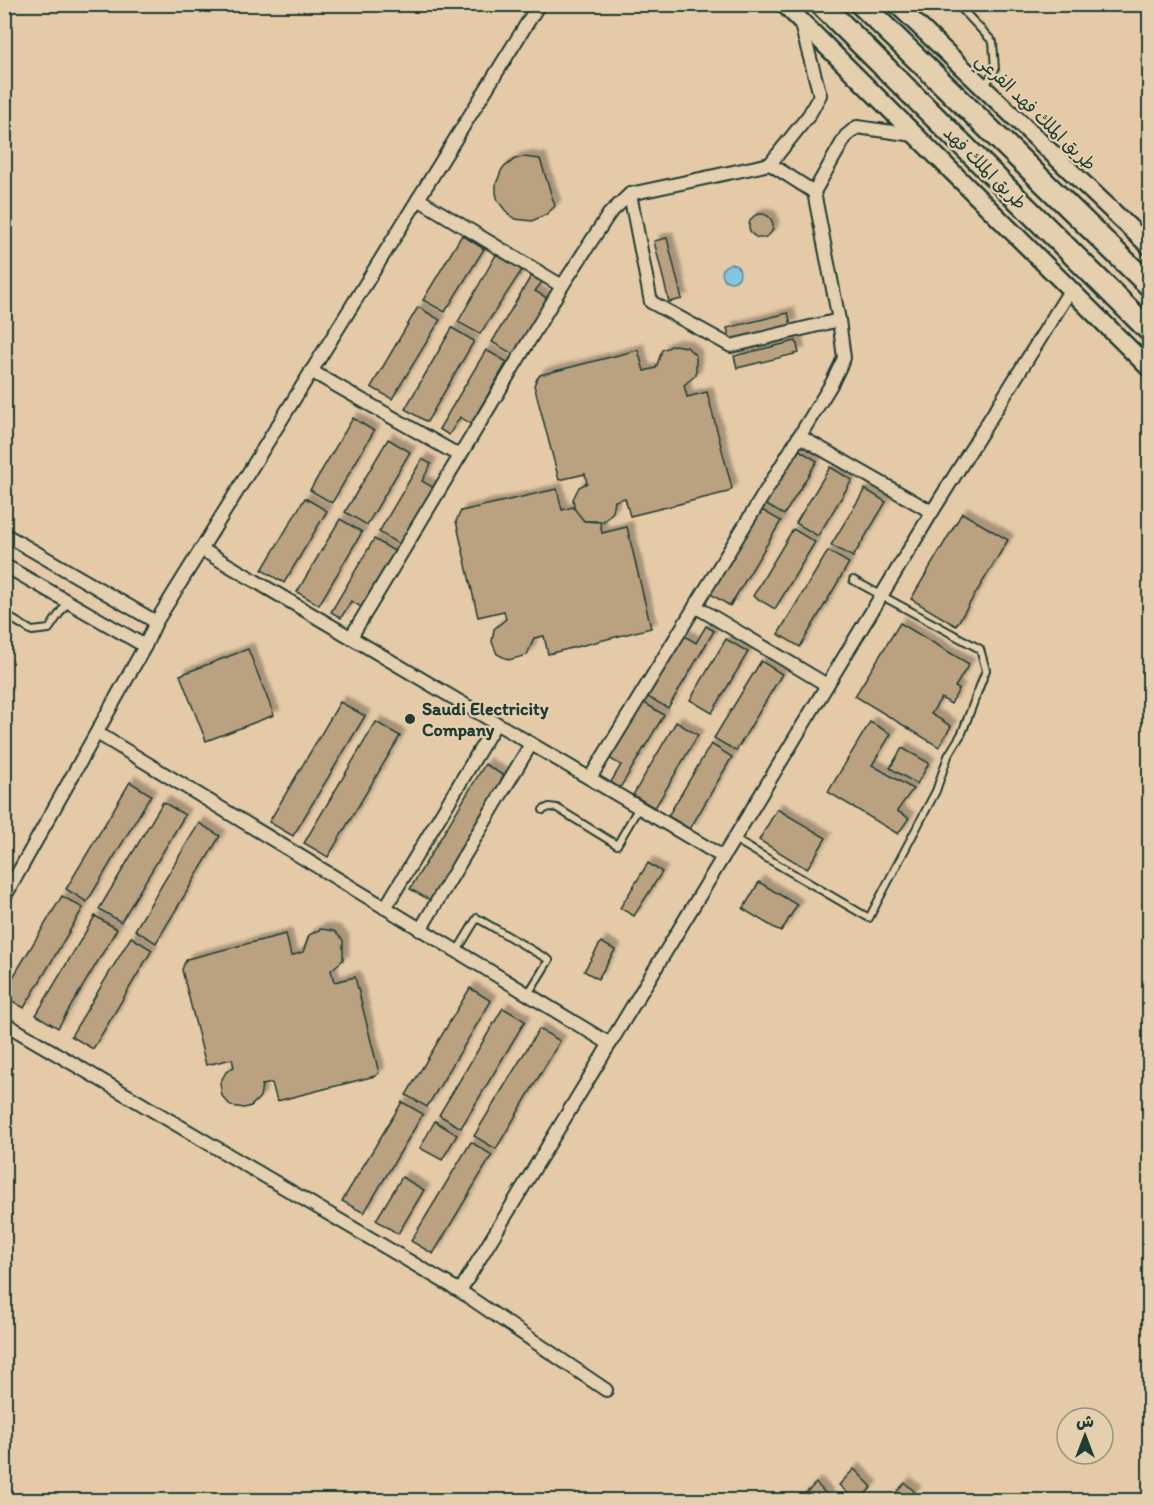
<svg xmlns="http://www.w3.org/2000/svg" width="1154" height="1505" viewBox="0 0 1154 1505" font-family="Itim,'Playpen Sans Arabic',sans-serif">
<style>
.water{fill:#81c7e2;stroke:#5a909c;stroke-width:1.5}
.building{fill:#baa281;stroke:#1f3d34;stroke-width:1.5;filter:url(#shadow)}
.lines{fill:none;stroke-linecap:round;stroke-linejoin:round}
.service-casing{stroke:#1f3d34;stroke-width:10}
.minor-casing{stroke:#1f3d34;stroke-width:16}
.secondary-casing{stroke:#1f3d34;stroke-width:21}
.motorway-casing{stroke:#1f3d34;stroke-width:26}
.service{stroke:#e4cfae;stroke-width:6}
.minor{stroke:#e4cfae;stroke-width:12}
.secondary{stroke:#e4cfae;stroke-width:16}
.motorway{stroke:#e4cfae;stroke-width:21}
.poi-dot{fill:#1f3d34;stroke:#e4cfae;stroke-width:2}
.labels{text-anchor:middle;stroke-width:4.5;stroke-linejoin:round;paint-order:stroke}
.street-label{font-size:18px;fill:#1f3d34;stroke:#e4cfae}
.poi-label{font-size:18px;font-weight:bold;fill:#1f3d34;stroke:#e4cfae;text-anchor:start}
</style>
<defs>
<filter id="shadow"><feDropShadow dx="5.5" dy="-5.5" stdDeviation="1.5" flood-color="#0004"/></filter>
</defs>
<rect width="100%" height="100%" fill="#e5caa7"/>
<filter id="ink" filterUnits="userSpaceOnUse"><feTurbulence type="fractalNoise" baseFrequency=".0167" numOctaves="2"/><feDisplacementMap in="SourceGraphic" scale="12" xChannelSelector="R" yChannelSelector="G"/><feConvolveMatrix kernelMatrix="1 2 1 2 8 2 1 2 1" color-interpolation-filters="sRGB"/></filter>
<g filter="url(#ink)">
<circle class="water" cx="731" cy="273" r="9"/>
<g class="building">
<path d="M 523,157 L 540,159 L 555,206 L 547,214 L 532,221 L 515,219 L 508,214 L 498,201 L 496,193 L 496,184 L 502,169 L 515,159 Z"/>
<circle cx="761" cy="226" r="12"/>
<path d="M 462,235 L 484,249 L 445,312 L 423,300 Z"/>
<path d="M 667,238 L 682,299 L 669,302 L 654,241 Z"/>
<path d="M 497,253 L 522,270 L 480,334 L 458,322 Z"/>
<path d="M 531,276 L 542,282 L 535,291 L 547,298 L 513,354 L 492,342 Z"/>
<path d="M 418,307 L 440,320 L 392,399 L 371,387 Z"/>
<path d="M 788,313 L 791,325 L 730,340 L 727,328 Z"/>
<path d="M 452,328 L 474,341 L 427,422 L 405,409 Z"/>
<path d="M 796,341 L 799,353 L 737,368 L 734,356 Z"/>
<path d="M 674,345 L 687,347 L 696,356 L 696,375 L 684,385 L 687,397 L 707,392 L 732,488 L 728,492 L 630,516 L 625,498 L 615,501 L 613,512 L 604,521 L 584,521 L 575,512 L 573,499 L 579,487 L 587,483 L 585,474 L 559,480 L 534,385 L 537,379 L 540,375 L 638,350 L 644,371 L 656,368 L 662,350 Z"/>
<path d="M 486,350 L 507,362 L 471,424 L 460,417 L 449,435 L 439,429 Z"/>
<path d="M 353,418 L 374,431 L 332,503 L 310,490 Z"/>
<path d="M 388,439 L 410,452 L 367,525 L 345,512 Z"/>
<path d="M 796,448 L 817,461 L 784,515 L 763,503 Z"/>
<path d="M 422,459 L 431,464 L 422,481 L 434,488 L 400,545 L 379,532 Z"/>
<path d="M 830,467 L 852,480 L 818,536 L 796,523 Z"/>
<path d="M 557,489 L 562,510 L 573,507 L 584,521 L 600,522 L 602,533 L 627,527 L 651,628 L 548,654 L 544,636 L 534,638 L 527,655 L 509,660 L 497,654 L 492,642 L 494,629 L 506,619 L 504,611 L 478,617 L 456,521 L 461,511 Z"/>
<path d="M 865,489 L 886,502 L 853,557 L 831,545 Z"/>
<path d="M 305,498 L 327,511 L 284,583 L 262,570 Z"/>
<path d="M 760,509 L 781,521 L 730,606 L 709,593 Z"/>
<path d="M 962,513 L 1008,540 L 956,626 L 911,599 Z"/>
<path d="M 340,519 L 362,532 L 319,605 L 297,592 Z"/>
<path d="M 793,529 L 815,542 L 775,609 L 753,596 Z"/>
<path d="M 374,539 L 396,552 L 363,608 L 351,601 L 341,618 L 331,612 Z"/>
<path d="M 828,551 L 849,563 L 800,647 L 778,634 Z"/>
<path d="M 900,623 L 969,664 L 955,687 L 959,689 L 951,704 L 941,698 L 931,714 L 951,726 L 939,747 L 855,696 Z"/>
<path d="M 706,626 L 714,631 L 668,708 L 646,696 L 683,635 L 696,643 Z"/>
<path d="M 726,639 L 748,652 L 712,713 L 690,700 Z"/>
<path d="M 248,649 L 274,715 L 206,741 L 180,675 Z"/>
<path d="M 761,661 L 782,674 L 736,751 L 714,738 Z"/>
<path d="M 340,702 L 365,716 L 293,836 L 269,822 Z"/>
<path d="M 643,702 L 664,715 L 620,788 L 611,782 L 621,765 L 609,758 Z"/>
<path d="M 376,722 L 400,736 L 328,857 L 304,843 Z"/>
<path d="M 676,722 L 698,735 L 655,808 L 633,795 Z"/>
<path d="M 870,722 L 891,734 L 872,765 L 913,789 L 897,811 L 909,818 L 898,834 L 828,792 Z"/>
<path d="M 711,744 L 732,757 L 690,829 L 668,816 Z"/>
<path d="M 902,748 L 929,763 L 917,784 L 890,768 Z"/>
<path d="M 485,764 L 509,779 L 435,903 L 410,889 Z"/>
<path d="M 130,782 L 151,795 L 87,902 L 66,889 Z"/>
<path d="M 163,802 L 185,815 L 121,922 L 99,909 Z"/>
<path d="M 777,809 L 826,838 L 807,869 L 759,840 Z"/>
<path d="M 199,823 L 220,836 L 156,943 L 135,930 Z"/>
<path d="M 648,863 L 662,872 L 634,916 L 620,908 Z"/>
<path d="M 759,882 L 797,905 L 781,932 L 743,909 Z"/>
<path d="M 62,896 L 83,908 L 24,1008 L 4,996 L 4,992 Z"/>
<path d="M 95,916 L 117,929 L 58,1028 L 36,1015 Z"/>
<path d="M 321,929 L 334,931 L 343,940 L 343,960 L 331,970 L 334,982 L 355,977 L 379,1073 L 375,1076 L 277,1101 L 272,1083 L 262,1085 L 260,1097 L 251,1106 L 244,1108 L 231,1106 L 222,1096 L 220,1083 L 226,1072 L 234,1067 L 232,1059 L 206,1065 L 182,970 L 184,964 L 187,959 L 286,934 L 291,956 L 303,952 L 309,935 Z"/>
<path d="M 131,937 L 152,950 L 93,1049 L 71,1036 Z"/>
<path d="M 601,942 L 615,950 L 598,979 L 584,971 Z"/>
<path d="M 470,988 L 491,1001 L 427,1107 L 406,1095 Z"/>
<path d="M 503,1008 L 525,1021 L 461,1128 L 439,1115 Z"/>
<path d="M 539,1029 L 560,1041 L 496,1149 L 474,1136 Z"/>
<path d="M 402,1102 L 423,1114 L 364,1213 L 342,1201 Z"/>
<path d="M 435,1121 L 457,1135 L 442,1160 L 420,1148 Z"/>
<path d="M 471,1142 L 492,1155 L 433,1254 L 411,1241 Z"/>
<path d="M 402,1177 L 424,1190 L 398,1234 L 376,1220 Z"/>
<path d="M 854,1469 L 872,1487 L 859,1500 L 855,1500 L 839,1485 Z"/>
<path d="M 816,1483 L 828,1496 L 824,1500 L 799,1500 Z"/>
<path d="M 905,1483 L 915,1492 L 906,1500 L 889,1500 Z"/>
</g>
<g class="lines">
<defs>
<g id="service">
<path d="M 957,4 L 993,42 L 995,69 L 984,88"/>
<path d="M 4,614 L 32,631 L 49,629 L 68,601"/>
<path d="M 543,810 L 549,807 L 557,808 L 617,845 L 639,807"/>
<path d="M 734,839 L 869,918 L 936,791 L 948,756 L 962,733 L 986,670 L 980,649 L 853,580"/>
<path d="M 457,951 L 477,918 L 549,960 L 528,994"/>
</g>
<g id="minor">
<path d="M 800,21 L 820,95 L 809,115 L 770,164 L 630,194 L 651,302 L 731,346 L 839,320 L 814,192 L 846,136 L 857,127 L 914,135"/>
<path d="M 770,164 L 814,192"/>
<path d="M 418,199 L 562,286 L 609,214 L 630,194"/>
<path d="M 311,371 L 460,456"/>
<path d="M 799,436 L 932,512"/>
<path d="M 4,534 L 156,622"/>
<path d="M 201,549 L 723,857"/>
<path d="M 4,565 L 145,646"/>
<path d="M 695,606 L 827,685"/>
<path d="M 351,637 L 562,286"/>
<path d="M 97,733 L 610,1044"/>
<path d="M 590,778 L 832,383 L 844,358 L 839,320"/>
<path d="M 4,898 L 145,646 L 156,622 L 539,4"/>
<path d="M 385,908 L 496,723"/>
<path d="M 420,930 L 531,744"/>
<path d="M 4,1023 L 460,1291 L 932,512 L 1071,289"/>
<path d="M 460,1291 L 606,1390"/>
</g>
<g id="secondary">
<path d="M 784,4 L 1150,369"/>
<path d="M 896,4 L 1150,247"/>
</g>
<g id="motorway">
<path d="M 821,4 L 1150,331"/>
<path d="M 861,4 L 1150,286"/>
</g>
</defs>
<use href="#service" class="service-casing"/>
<use href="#minor" class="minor-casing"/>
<use href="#secondary" class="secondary-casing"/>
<use href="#motorway" class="motorway-casing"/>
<use href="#service" class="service"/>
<use href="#minor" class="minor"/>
<use href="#secondary" class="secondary"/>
<use href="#motorway" class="motorway"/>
</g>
</g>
<circle class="poi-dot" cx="410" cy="719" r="6"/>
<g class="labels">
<g class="street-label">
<text transform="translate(1036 112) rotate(44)" y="6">طريق الملك فهد الفرعي</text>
<text transform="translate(985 168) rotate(45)" y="6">طريق الملك فهد</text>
</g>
<g class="poi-label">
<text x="422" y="715">Saudi Electricity<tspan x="422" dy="21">Company</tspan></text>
</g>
</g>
<rect width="1154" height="1505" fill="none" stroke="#e4cfae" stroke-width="24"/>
<rect x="12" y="12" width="1130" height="1481" fill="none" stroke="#1f3d34" stroke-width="2" filter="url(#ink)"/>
<g transform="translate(1085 1436)"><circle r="28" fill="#e4cfae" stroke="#95957d" stroke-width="1.5"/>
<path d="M0-4.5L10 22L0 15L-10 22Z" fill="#1f3d34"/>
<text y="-9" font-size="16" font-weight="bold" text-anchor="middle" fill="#1f3d34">ش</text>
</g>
</svg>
